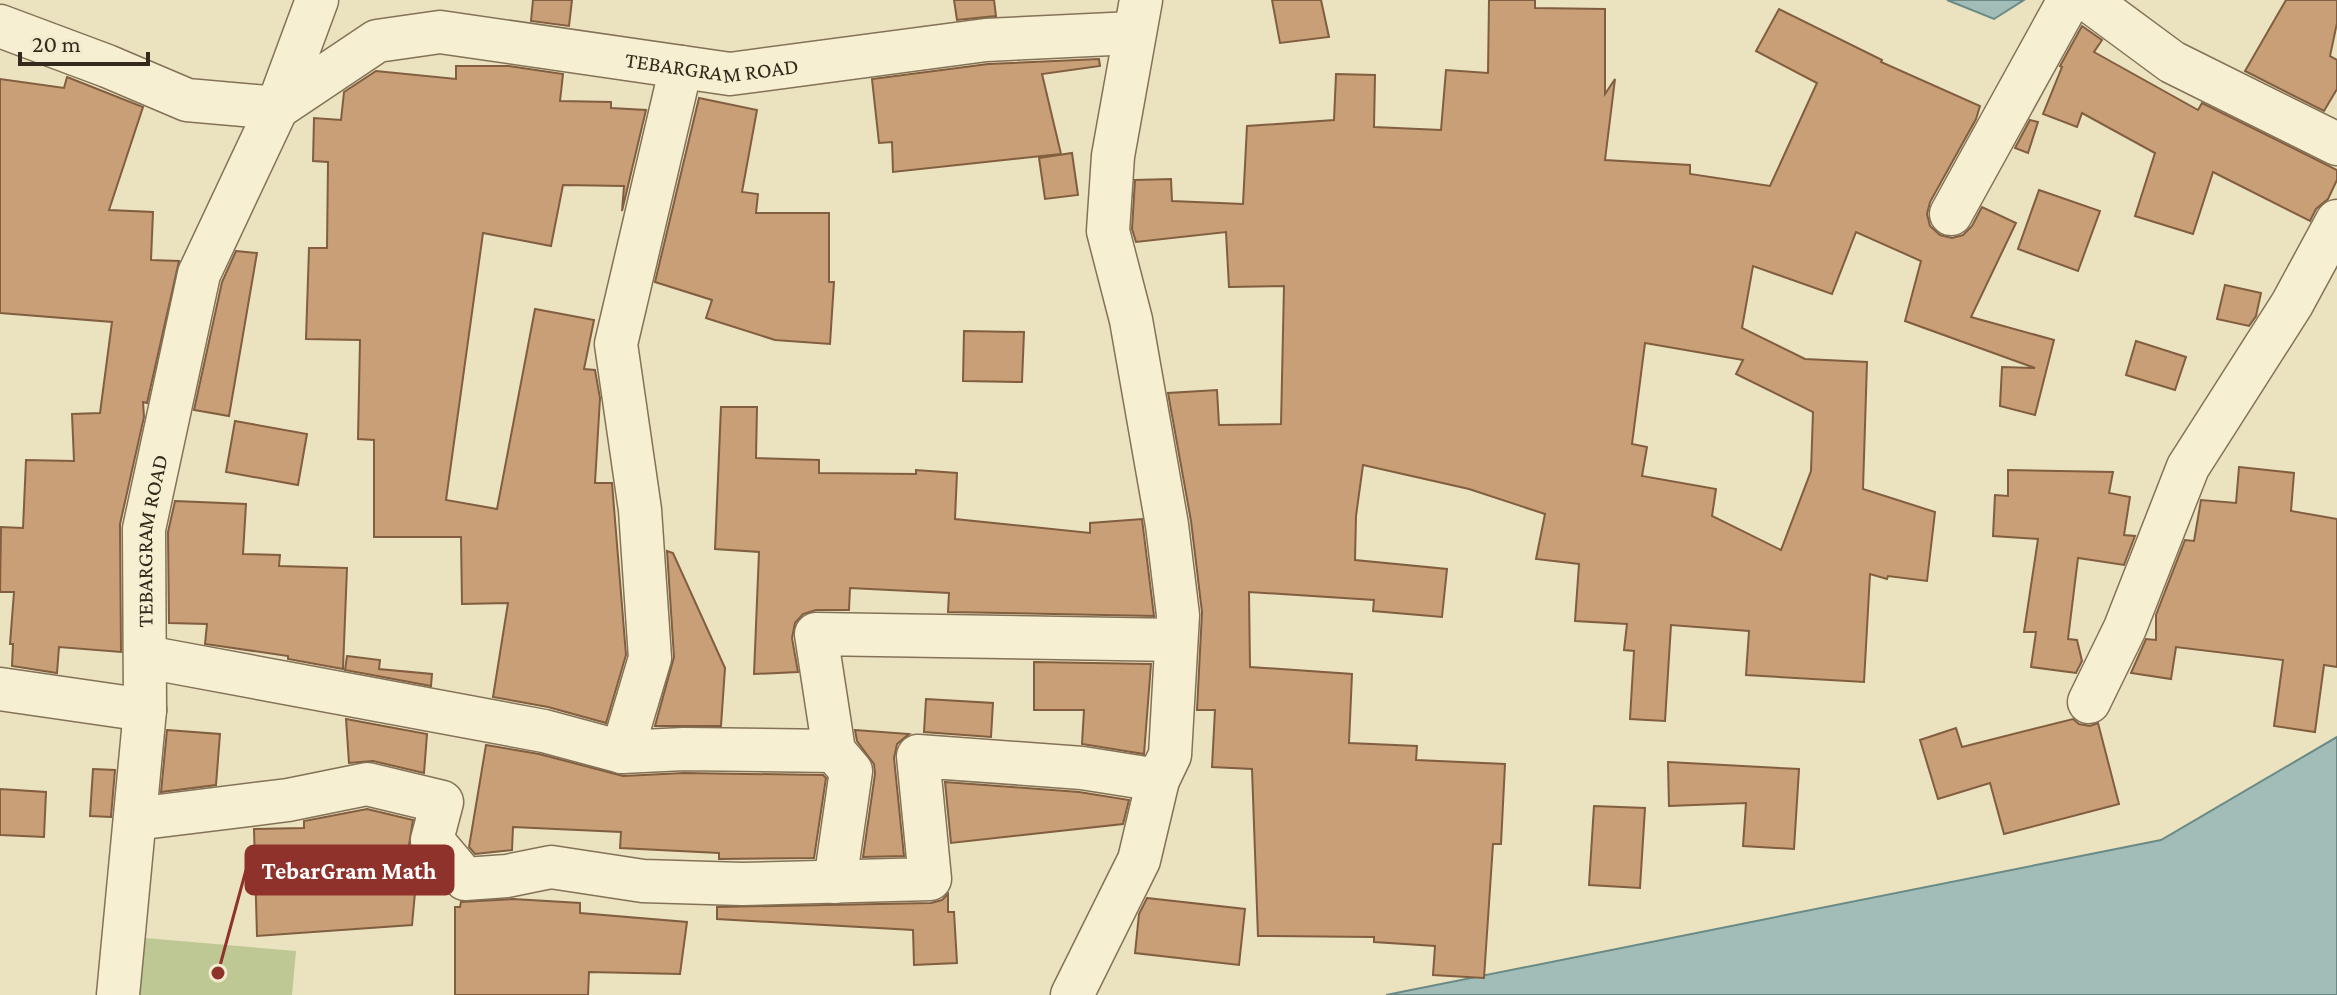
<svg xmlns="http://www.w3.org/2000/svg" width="2337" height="995" viewBox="0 0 2337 995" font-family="'Crimson Pro',serif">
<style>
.green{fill:#bec894}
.water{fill:#a2bdb7;stroke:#6a8a85;stroke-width:2}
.building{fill:#c89f76;stroke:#815e3f;stroke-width:2;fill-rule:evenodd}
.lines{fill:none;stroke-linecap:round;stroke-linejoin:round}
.street-casing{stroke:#837258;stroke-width:45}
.street{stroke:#f7efd1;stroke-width:42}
.labels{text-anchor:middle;stroke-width:8;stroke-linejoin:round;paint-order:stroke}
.street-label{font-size:22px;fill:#33291c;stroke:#f3ebce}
.leader{fill:none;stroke:#8f322b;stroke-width:3}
.callout-dot{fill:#8f322b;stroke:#f3ebce;stroke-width:3}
.callout{fill:#8f322b;stroke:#8f322b;stroke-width:3}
.callout-label{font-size:24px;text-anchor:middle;font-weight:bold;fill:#fff}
</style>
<rect width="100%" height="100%" fill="#ebe2bf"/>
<path class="green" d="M 145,938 L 296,951 L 292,995 L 140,995 Z"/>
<g class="water">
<path d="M 1947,0 L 2024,0 L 1994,19 Z"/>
<path d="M 2337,737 L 2337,995 L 1386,995 L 2161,840 Z"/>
</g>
<g class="building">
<path d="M 533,0 L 572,0 L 569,26 L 531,21 Z"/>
<path d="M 954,0 L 994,0 L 996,16 L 957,20 Z"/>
<path d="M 1272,0 L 1321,0 L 1329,37 L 1280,43 Z"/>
<path d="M 1489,0 L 1535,0 L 1535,8 L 1605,9 L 1605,94 L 1615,79 L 1605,160 L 1690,165 L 1690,174 L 1770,186 L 1817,83 L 1756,51 L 1779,9 L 1882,60 L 1881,62 L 1980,106 L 1976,119 L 1930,202 L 1927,214 L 1930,226 L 1940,235 L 1952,238 L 1963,235 L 1972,226 L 1982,207 L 2016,223 L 1971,317 L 2054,340 L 2035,415 L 2000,406 L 2002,367 L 2035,368 L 1905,321 L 1921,261 L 1856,232 L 1832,294 L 1753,266 L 1742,328 L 1805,359 L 1867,362 L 1863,489 L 1935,512 L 1927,581 L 1888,576 L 1887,579 L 1870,574 L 1864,682 L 1746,675 L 1749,631 L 1671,625 L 1665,721 L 1630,719 L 1634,651 L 1624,650 L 1627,624 L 1575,621 L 1579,564 L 1536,559 L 1545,514 L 1469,489 L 1363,465 L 1356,516 L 1355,560 L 1447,569 L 1442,617 L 1373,611 L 1374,600 L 1249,592 L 1250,667 L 1352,674 L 1349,743 L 1417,746 L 1416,760 L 1505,764 L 1501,844 L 1493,844 L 1484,978 L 1433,975 L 1435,946 L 1374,942 L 1374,937 L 1258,936 L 1252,769 L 1212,767 L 1215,710 L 1197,710 L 1202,612 L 1191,521 L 1168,393 L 1217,390 L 1219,425 L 1281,424 L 1284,286 L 1229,287 L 1226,232 L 1136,242 L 1132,229 L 1135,180 L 1171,179 L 1172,201 L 1243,204 L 1247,126 L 1334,120 L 1336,74 L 1375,75 L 1374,127 L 1441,130 L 1446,70 L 1488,73 ZM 1645,343 L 1743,360 L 1736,374 L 1813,412 L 1811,471 L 1781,550 L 1712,516 L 1716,489 L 1642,476 L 1647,447 L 1632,444 Z"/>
<path d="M 2286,0 L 2337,0 L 2337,23 L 2330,56 L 2337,60 L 2337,89 L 2324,111 L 2245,71 Z"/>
<path d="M 2082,26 L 2102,40 L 2094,52 L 2198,110 L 2202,103 L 2337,170 L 2337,180 L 2328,199 L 2316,209 L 2310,221 L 2213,172 L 2193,234 L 2135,216 L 2155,153 L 2082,113 L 2077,127 L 2043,114 L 2062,67 L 2060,66 Z"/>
<path d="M 1099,59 L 1100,66 L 1042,74 L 1061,154 L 893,172 L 892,142 L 879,143 L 872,79 L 988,64 Z"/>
<path d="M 456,66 L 509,66 L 563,74 L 560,101 L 611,102 L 611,108 L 646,110 L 622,211 L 624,186 L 563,185 L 551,246 L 483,233 L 446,500 L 497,509 L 535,309 L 594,320 L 584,369 L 595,370 L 600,398 L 595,483 L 612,483 L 626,655 L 606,723 L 548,707 L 493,697 L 508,603 L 462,604 L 461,537 L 374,537 L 374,440 L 358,439 L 360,340 L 306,339 L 309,248 L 327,248 L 328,162 L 313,161 L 314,118 L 341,120 L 344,92 L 376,71 L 456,79 Z"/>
<path d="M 67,77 L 143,107 L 109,210 L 153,212 L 151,260 L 179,261 L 147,403 L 143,402 L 144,417 L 120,524 L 121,652 L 59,647 L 57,673 L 12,666 L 13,644 L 10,644 L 14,592 L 0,592 L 1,527 L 23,528 L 26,460 L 74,461 L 72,414 L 100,413 L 112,322 L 0,313 L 0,79 L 64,88 Z"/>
<path d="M 699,98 L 757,110 L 742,192 L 758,194 L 756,213 L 829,213 L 829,282 L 834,282 L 830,344 L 775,340 L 706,318 L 712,300 L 655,282 Z"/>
<path d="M 2030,120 L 2038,122 L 2028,153 L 2015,148 Z"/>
<path d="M 1072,153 L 1078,195 L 1045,199 L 1039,158 Z"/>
<path d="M 2039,190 L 2100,211 L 2078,271 L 2018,249 Z"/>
<path d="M 236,251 L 257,253 L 229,416 L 194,410 L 222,282 Z"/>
<path d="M 2225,285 L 2261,293 L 2256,316 L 2249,326 L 2217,319 Z"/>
<path d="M 964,331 L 1024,332 L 1022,382 L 963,381 Z"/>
<path d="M 2136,341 L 2186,357 L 2175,390 L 2126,375 Z"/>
<path d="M 721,407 L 757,407 L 756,458 L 819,460 L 819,473 L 916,474 L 916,470 L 957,473 L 955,519 L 1090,533 L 1090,523 L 1142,519 L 1154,616 L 948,612 L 949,593 L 850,588 L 849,610 L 816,610 L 803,614 L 795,623 L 792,638 L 798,672 L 754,674 L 759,552 L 715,549 Z"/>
<path d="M 235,421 L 307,434 L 298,485 L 226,472 Z"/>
<path d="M 2239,467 L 2294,473 L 2291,511 L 2337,519 L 2337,667 L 2324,665 L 2315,732 L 2274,726 L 2283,660 L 2176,647 L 2171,679 L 2131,673 L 2146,639 L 2156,640 L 2156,615 L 2185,540 L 2194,541 L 2201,500 L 2236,503 Z"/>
<path d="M 2008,470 L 2113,472 L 2109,493 L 2130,497 L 2124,535 L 2135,536 L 2124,565 L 2078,558 L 2068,639 L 2077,640 L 2082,661 L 2076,673 L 2031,667 L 2036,632 L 2024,632 L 2038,539 L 1993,536 L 1995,495 L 2008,496 Z"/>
<path d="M 175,501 L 246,504 L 243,554 L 280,555 L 279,566 L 347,568 L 343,669 L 288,659 L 288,656 L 205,644 L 207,624 L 169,623 L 168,532 Z"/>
<path d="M 667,551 L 673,553 L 725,668 L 721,726 L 655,726 L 674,657 Z"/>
<path d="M 347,656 L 380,660 L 379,669 L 432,674 L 431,686 L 345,670 Z"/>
<path d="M 1034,662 L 1151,664 L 1144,754 L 1082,744 L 1084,710 L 1034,710 Z"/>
<path d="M 926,699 L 993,703 L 991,737 L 924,732 Z"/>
<path d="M 346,719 L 427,734 L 424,773 L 373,761 L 349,763 Z"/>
<path d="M 2073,719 L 2079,724 L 2090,726 L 2098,723 L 2119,804 L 2004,834 L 1990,783 L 1938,799 L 1920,740 L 1956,728 L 1962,747 Z"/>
<path d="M 167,730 L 220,734 L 216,785 L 161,792 Z"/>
<path d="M 855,730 L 909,734 L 897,744 L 894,758 L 904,856 L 863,857 L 875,774 L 874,764 L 857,741 Z"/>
<path d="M 486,745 L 539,754 L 623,776 L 684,773 L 823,775 L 826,778 L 814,858 L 719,859 L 719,853 L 620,848 L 621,832 L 513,827 L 512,850 L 475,854 L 469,847 Z"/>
<path d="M 1668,762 L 1799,769 L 1794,849 L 1743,846 L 1746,803 L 1669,806 Z"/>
<path d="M 93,769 L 115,770 L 111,817 L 90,816 Z"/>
<path d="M 945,782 L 1079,792 L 1129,800 L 1123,824 L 951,843 Z"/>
<path d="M 0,789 L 46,792 L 44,837 L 0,835 Z"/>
<path d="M 1594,806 L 1645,808 L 1640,888 L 1589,885 Z"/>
<path d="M 367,809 L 413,820 L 409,845 L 418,860 L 412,925 L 257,936 L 254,829 L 304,828 L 304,821 Z"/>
<path d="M 948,894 L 948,912 L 954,912 L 957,963 L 914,965 L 913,930 L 717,919 L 717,907 L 931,903 L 942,900 Z"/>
<path d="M 1147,898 L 1245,909 L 1239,965 L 1135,953 L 1139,914 Z"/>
<path d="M 513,899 L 580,903 L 580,913 L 687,922 L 680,974 L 589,972 L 588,995 L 455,995 L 455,907 L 460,907 L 461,902 Z"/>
</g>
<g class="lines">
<defs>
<g id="street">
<path d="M 2088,0 L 2172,62 L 2337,144"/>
<path id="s1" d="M 0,26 L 107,66 L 187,100 L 277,108 L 377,41 L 440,32 L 730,74 L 986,40 L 1133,33"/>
<path d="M 1951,214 L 2069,0"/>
<path d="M 146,657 L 544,731 L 622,752 L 684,749 L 834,751"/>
<path d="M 0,689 L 145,710"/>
<path d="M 2089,702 L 2125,628 L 2188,467 L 2292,304 L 2337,221"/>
<path d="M 622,752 L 650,658 L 640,510 L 616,344 L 681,67"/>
<path d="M 135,819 L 288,800 L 367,784 L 442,802 L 432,840 L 465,879 L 507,876 L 551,867 L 643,881 L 742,884 L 930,879 L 918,756 L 1082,768 L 1158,780"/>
<path d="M 835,882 L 851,771 L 834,751 L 816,634 L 1176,640"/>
<path id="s2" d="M 118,995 L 145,710 L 144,529 L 199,274 L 277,108 L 317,0"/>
<path d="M 1072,995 L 1139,860 L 1158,780 L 1170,755 L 1178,615 L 1167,525 L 1131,320 L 1108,231 L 1113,156 L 1141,0"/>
</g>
</defs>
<use href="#street" class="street-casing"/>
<use href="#street" class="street"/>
</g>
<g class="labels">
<g class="street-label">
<text dy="8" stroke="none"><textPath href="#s1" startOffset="750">TEBARGRAM ROAD</textPath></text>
<text dy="8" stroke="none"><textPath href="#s2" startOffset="456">TEBARGRAM ROAD</textPath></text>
</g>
</g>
<path class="leader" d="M218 973L246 870"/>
<circle class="callout-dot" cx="218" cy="973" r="8"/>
<rect class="callout" x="246" y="846" width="207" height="48" rx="8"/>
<g class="callout-label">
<text x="349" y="879">TebarGram Math</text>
</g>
<path d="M20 52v12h128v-12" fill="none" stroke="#33291c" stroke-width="4"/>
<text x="32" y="52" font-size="24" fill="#33291c" stroke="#f3ebce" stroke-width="6" paint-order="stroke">20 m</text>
</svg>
